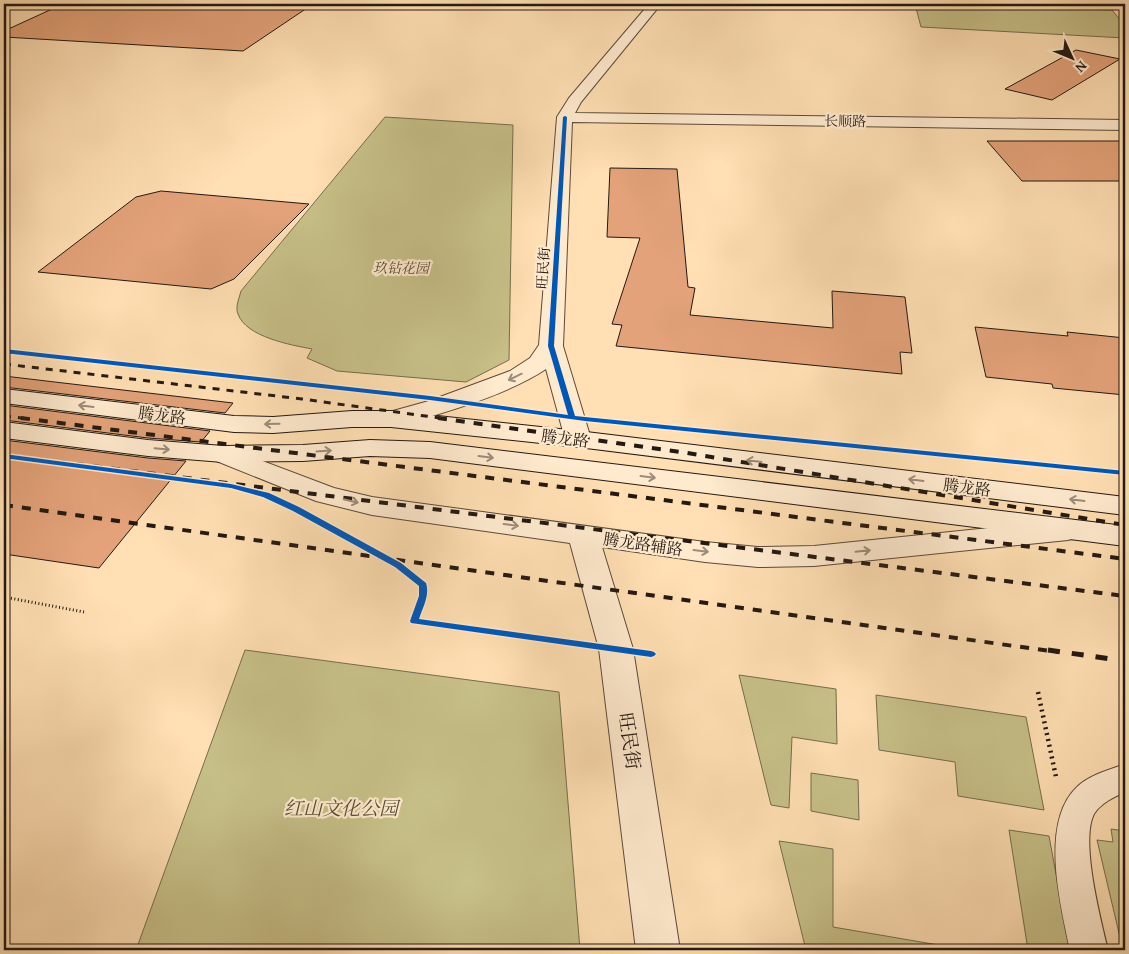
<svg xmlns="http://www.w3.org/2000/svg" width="1129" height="954" viewBox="0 0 1129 954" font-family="'Gentium Book Plus','Noto Serif SC',serif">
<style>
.green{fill:#c7c088;stroke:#766c4d}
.building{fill:#e3a279;stroke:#241912}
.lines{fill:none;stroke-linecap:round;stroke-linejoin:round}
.service-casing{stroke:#5b4a3a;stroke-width:2}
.minor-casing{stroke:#5b4a3a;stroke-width:2}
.tertiary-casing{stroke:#5b4a3a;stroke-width:2}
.secondary-casing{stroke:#241912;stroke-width:2}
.path-far1{stroke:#241912;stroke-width:3;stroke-dasharray:1 2.5;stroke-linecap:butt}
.path{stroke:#241912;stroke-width:4.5;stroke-dasharray:2 4;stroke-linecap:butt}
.service{fill:#ffeace;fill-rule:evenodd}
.minor{fill:#ffeace;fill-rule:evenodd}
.tertiary{fill:#ffeace;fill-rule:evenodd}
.secondary{fill:#ffeace;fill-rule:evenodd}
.rail-far2{stroke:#241912;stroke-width:3;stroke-dasharray:7 7;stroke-linecap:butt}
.rail-far1{stroke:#241912;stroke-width:4;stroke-dasharray:9 9;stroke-linecap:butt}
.rail{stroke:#241912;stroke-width:5;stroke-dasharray:12 12;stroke-linecap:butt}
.cycleway-casing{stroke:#ffeace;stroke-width:3}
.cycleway{fill:#0057b8;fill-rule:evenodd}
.oneway{stroke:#9c8c79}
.labels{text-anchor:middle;stroke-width:4.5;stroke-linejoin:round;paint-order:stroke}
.far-street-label{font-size:14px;fill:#241912;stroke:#ffeace}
.far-park-label{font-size:14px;font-style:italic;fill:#554b35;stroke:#ffeace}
.street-label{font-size:16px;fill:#241912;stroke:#ffeace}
.near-street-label{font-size:19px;fill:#241912;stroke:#ffeace}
.near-park-label{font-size:19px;font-style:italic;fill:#554b35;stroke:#ffeace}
</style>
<rect width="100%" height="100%" fill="#ffdfb3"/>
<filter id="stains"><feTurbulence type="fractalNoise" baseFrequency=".004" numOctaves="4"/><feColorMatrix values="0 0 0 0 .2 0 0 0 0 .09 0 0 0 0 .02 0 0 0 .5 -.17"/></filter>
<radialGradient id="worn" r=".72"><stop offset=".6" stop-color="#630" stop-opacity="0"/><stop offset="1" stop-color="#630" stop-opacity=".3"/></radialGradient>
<g class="green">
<path d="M 915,4 L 981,4 L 1112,10 L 1125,26 L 1125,38 L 921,27 Z"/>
<path d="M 385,117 L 513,125 L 509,360 L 466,382 L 337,371 L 307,358 L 312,349 C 291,345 246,337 238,314 C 235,307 239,299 241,291 Z"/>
<path d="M 245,650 L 559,692 L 580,950 L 136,950 Z"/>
<path d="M 739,675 L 836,689 L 837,744 L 792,737 L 789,808 L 771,805 Z"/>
<path d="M 876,695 L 1026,717 L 1044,810 L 958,796 L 955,762 L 879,750 Z"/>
<path d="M 811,773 L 858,780 L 859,820 L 811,811 Z"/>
<path d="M 1111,829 L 1125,831 L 1125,950 L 1123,950 L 1097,840 L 1113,842 Z"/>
<path d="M 1009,830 L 1049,836 L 1070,950 L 1028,950 Z"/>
<path d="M 779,841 L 833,849 L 833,927 L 968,950 L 806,950 Z"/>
</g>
<g class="building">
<path d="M 63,4 L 313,4 L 243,51 L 4,37 L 4,31 Z"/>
<path d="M 1076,50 L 1120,59 L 1052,100 L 1005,89 Z"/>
<path d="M 987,141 L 1125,141 L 1125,181 L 1022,181 Z"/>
<path d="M 610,168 L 677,169 L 688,287 L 695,288 L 690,315 L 833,328 L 832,291 L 905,297 L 912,353 L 900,352 L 902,374 L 616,346 L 622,325 L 612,324 L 640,238 L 607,237 Z"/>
<path d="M 161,191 L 309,204 L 234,279 L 211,289 L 38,272 L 136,197 Z"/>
<path d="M 975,327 L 1068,336 L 1067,332 L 1125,338 L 1125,395 L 1053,388 L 1052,384 L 986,377 Z"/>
<path d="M 4,376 L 233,403 L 225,413 L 4,387 Z"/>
<path d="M 4,405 L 210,431 L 201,442 L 148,438 L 4,420 Z"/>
<path d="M 4,440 L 148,458 L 186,461 L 99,568 L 4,554 Z"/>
</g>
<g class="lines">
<defs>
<path id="service" d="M 1125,764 L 1125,792 C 1114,797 1101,803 1094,814 C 1080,841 1101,920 1108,950 L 1070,950 C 1061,906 1039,823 1077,787 C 1089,775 1109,770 1125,764 Z"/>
<path id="minor" d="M 649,4 L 661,4 L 581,102 L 575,113 L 1125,120 L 1125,130 L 572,122 L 563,346 L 591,439 L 587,445 L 578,447 L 569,445 L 565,439 L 546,369 C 506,396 438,415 391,427 L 382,424 L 378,419 L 382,414 L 429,401 L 510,371 L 530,358 L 539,345 L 557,117 L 569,98 Z"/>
<path id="tertiary" d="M 223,446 L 334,488 L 372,497 L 705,542 L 758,547 L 814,546 L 1068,520 L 1078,523 L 1083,530 L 1078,537 L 1068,540 L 814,566 L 758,567 L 705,562 L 602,547 L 633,649 L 680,950 L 636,950 L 599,649 L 570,543 L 372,515 L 316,501 L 214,460 L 210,454 L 214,448 Z"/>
<g id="secondary">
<path d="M 4,389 L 234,416 L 273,417 L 352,411 L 391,411 L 578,431 L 1125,497 L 1125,515 L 578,447 L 391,427 L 352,427 L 273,433 L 234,432 L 4,403 Z"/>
<path d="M 4,422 L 148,440 L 223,446 L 303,445 L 370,440 L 430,442 L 1125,526 L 1125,546 L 430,458 L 370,456 L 303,461 L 223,462 L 148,456 L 4,438 Z"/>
</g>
</defs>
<use href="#service" class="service-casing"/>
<use href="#minor" class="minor-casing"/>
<use href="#tertiary" class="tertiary-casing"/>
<use href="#secondary" class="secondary-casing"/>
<path class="path-far1" d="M 4,597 L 84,612"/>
<path class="path" d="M 1038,692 L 1056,777"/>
<use href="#service" class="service"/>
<use href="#minor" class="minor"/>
<use href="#tertiary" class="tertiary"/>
<use href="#secondary" class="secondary"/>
<g class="rail-far2">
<path d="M 4,364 L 302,399 L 447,419"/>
<path d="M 4,416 L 30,419"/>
</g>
<g class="rail-far1">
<path d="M 21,418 L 1125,559"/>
<path d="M 438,418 L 687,453 L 1125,525"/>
<path d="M 4,455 L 1125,596"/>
<path d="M 4,505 L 1057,652"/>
</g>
<path class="rail" d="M 1048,650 L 1125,661"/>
<defs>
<g id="cycleway">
<path d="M 565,116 L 567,117 L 554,346 L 575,416 L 1125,471 L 1125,475 L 585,421 L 430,400 L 4,353 L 4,349 L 430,396 L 568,415 L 548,346 L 563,117 Z"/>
<path d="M 4,454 L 231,484 L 269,493 L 299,507 L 401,563 L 426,583 C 430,595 423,607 419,619 L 651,651 L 654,652 L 656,654 L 654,656 L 651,657 L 411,623 L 410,621 L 419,596 L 419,586 L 395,567 L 293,511 L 263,497 L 231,488 L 4,458 Z"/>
</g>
</defs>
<use href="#cycleway" class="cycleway-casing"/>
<use href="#cycleway" class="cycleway"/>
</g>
<defs><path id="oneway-shaft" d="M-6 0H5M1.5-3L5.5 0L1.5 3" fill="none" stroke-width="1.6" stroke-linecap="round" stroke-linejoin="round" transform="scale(1.25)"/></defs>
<g class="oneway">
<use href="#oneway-shaft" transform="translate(515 377) rotate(154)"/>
<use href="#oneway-shaft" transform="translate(86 406) rotate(-173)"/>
<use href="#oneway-shaft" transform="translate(272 424) rotate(179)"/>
<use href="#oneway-shaft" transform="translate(162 449) rotate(5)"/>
<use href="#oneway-shaft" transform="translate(324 451) rotate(-4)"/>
<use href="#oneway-shaft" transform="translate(486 457) rotate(7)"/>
<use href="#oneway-shaft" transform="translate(754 461) rotate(-173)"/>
<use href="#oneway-shaft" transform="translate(648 477) rotate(7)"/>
<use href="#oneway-shaft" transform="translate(916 480) rotate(-173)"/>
<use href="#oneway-shaft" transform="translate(1077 500) rotate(-173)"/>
<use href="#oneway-shaft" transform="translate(351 501) rotate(13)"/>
<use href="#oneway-shaft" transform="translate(511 525) rotate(8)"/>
<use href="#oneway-shaft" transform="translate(701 551) rotate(7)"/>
<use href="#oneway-shaft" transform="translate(863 551) rotate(-6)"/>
</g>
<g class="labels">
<g class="far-street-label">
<text transform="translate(845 121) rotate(1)" y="5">长顺路</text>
<text transform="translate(543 268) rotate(-86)" y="5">旺民街</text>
</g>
<g class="far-park-label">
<text x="401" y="273">玖钻花园</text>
</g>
<g class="street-label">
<text transform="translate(162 415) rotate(7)" y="6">腾龙路</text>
<text transform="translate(565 438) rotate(7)" y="6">腾龙路</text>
<text transform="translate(967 487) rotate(7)" y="6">腾龙路</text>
<text transform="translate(643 544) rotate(8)" y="6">腾龙路辅路</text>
</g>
<g class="near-street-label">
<text transform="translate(630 741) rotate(82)" y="7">旺民街</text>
</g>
<g class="near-park-label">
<text x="341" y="815">红山文化公园</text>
</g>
</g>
<rect width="1129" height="954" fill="none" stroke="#ffdfb3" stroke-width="20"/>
<rect x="5" y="5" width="1119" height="944" fill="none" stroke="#241912" stroke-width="2.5"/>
<rect x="10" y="10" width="1109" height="934" fill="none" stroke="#241912"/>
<g transform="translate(1072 58) rotate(134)" stroke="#ffeace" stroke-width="4" paint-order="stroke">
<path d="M0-4L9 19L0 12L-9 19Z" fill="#241912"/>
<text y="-8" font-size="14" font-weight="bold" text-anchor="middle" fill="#241912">N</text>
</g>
<rect width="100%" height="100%" filter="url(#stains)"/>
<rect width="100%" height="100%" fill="url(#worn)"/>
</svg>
